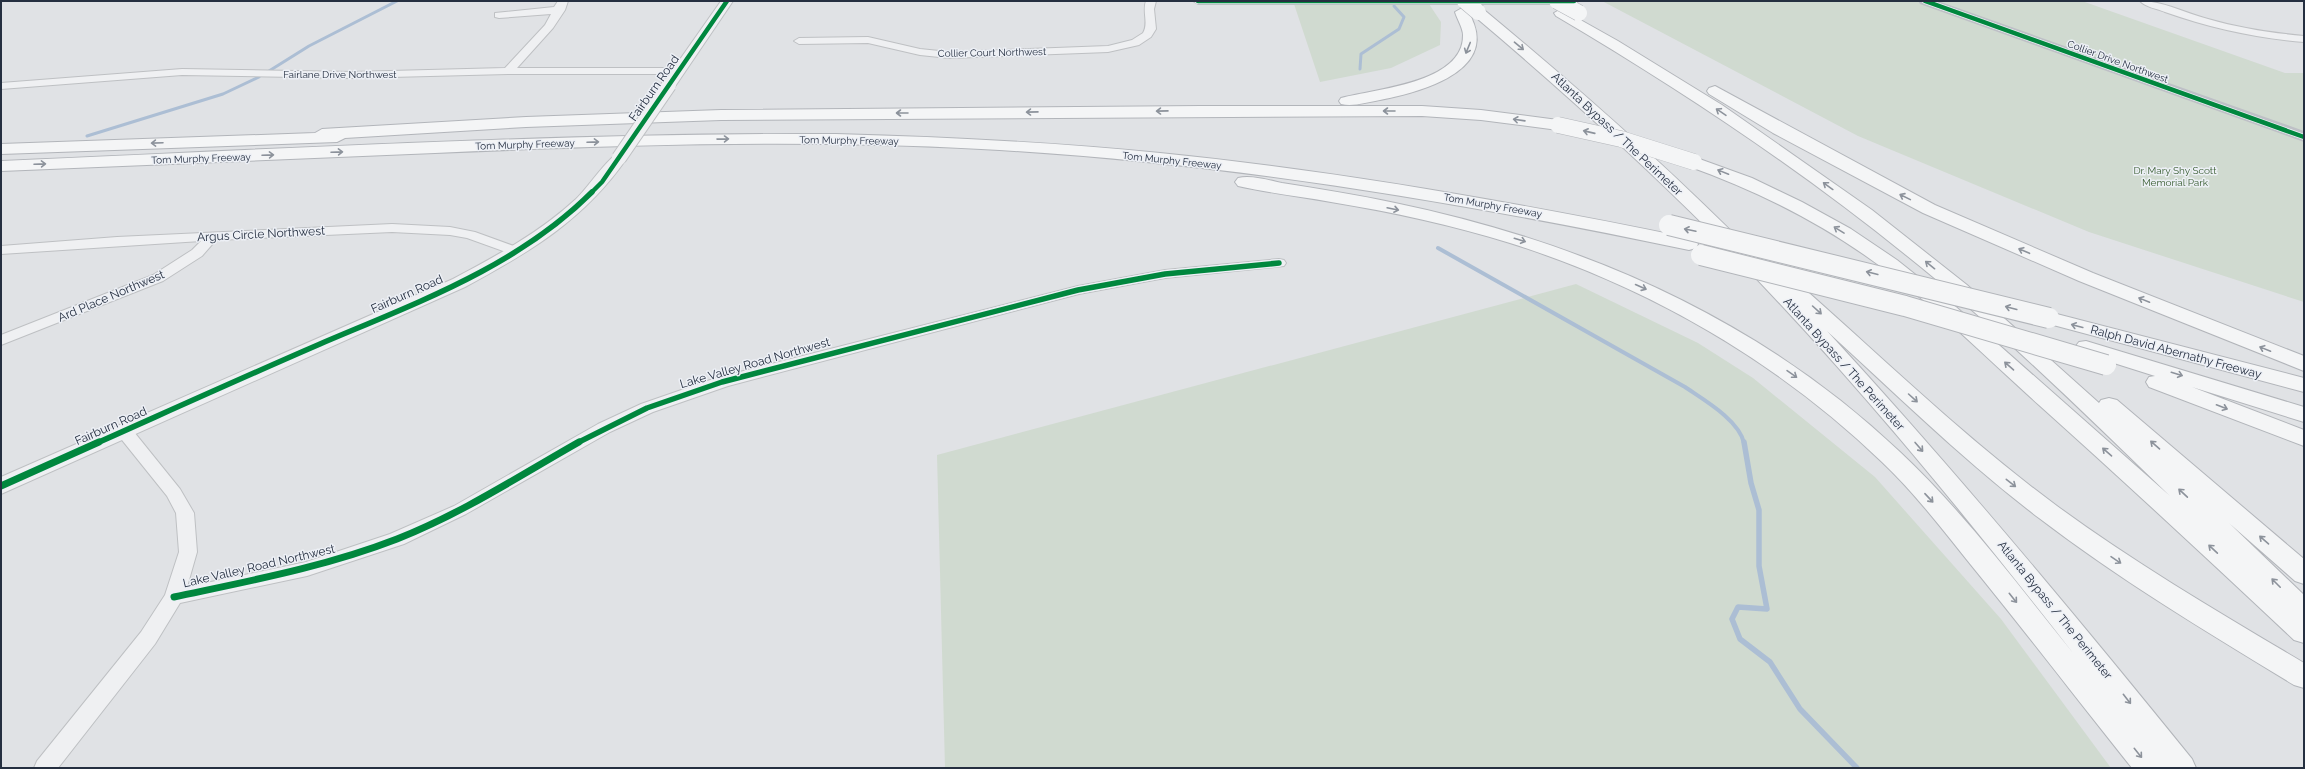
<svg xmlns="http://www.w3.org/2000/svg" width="2305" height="769" viewBox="0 0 2305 769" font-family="Raleway,sans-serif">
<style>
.green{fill:#d0dad0}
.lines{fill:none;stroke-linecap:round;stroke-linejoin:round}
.stream-far2{stroke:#acbed4;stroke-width:3}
.stream-far1{stroke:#acbed4;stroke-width:4}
.stream{stroke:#acbed4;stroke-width:5.5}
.minor-casing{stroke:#bec0c3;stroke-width:2}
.tertiary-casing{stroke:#bec0c3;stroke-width:2}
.motorway-casing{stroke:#b2b5ba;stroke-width:2}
.minor{fill:#eff0f2;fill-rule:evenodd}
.tertiary{fill:#eff0f2;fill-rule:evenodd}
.secondary{fill:#bec0c6;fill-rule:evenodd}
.motorway{fill:#f4f5f6;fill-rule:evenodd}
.tertiary-bridge-casing{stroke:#bec0c3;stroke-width:16;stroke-linecap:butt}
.motorway-bridge-far1-casing{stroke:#b2b5ba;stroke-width:17;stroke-linecap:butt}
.motorway-bridge-casing{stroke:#b2b5ba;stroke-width:22;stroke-linecap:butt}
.tertiary-bridge{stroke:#eff0f2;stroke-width:14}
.motorway-bridge-far1{stroke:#f4f5f6;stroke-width:16}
.motorway-bridge{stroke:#f4f5f6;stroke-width:20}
.cycleway-far2-casing{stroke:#edf0f6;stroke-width:6}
.cycleway-far1-casing{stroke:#edf0f6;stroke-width:8}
.cycleway-casing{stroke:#edf0f6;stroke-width:10}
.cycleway-far2{stroke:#00873e;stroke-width:4.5}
.cycleway-far1{stroke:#00873e;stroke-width:5.5}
.cycleway{stroke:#00873e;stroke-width:7}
.oneway{stroke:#8c929b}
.labels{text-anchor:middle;stroke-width:3;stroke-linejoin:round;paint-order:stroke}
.far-street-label{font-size:10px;fill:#252f40;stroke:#edf0f6}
.far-park-label{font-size:10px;fill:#395d32;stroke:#edf0f6}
.street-label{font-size:12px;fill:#252f40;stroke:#edf0f6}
</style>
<rect width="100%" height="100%" fill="#e0e2e5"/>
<g class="green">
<path d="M 1293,1 L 1427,1 L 1441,22 L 1440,45 L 1391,68 L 1320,82 Z"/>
<path d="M 1602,1 L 2082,1 L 2285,73 L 2304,73 L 2304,302 L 2089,232 L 1858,136 Z"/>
<path d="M 1576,284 L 1698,343 L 1753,378 L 1875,477 L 2001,619 L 2111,768 L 945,768 L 937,455 Z"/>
</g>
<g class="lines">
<g class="stream-far2">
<path d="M 1360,69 L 1361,54 L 1399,29 L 1404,17 L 1394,6"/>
<path d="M 269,71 L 309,46 L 397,1"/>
<path d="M 87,136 L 223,94 L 259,77"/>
</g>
<path class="stream-far1" d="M 1438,248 L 1685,387 C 1704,400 1739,420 1744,443"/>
<path class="stream" d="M 1744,442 L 1751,483 L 1759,510 L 1759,566 L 1767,609 L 1738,607 L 1732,619 L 1740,639 L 1770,662 L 1800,709 L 1857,768"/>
<defs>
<g id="minor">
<path d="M 558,1 L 568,1 L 565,10 L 553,28 L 517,68 L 679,68 L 685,71 L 679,74 L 508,74 L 352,78 L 182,75 L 1,89 L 1,83 L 182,69 L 352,72 L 505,68 L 545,25 L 551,14 L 499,18 L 495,17 L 495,13 L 554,7 Z"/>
<path d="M 1146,1 L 1156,1 L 1154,9 L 1156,29 L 1151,37 L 1139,45 L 1108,52 L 949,58 L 920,55 L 868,43 L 799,44 L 794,41 L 799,38 L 868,37 L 920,49 L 949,52 L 1108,46 L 1132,40 L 1143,33 C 1149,23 1142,12 1146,1 Z"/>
<path d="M 2140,1 C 2163,1 2185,13 2208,19 C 2239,28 2271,33 2304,36 L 2304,42 C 2256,38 2210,28 2165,12 C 2158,9 2145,7 2140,1 Z"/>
<path d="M 392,224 L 450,227 L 475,232 L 522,249 L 524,252 L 517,256 L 467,238 L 450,235 L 392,232 L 216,240 L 202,256 L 163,281 L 1,345 L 1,335 L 153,275 L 192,250 L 201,241 L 1,254 L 1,246 L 117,237 Z"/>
<path d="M 1279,259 L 1284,260 L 1286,263 L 1284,266 L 1165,278 L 1079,294 L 728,386 L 653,412 L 610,432 L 466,514 L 404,544 L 307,576 L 180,603 L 155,644 L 58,768 L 34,768 L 37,761 L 141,632 L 165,595 L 179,552 L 176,513 L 167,496 L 118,435 L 116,431 L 118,427 L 130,427 L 180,489 L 194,513 L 197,552 L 187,587 L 306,562 L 390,534 L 454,506 L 598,424 L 641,404 L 716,378 L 1078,286 L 1165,270 Z"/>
</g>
<g id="tertiary">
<path d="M 721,1 L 733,1 L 674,88 L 664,88 L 662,85 Z"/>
<path d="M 619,153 L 625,155 L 627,158 C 584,220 530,252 465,287 L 1,494 L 1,477 L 453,279 C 496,256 539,233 576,199 C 586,190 609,156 619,153 Z"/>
</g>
<g id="motorway">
<path d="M 1462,8 C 1470,10 1471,17 1474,24 C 1492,74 1416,93 1380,100 C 1368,102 1353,107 1341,104 L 1339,101 L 1341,98 C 1375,89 1464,83 1463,35 C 1463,28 1457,19 1455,12 Z"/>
<path d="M 1478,8 L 1483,9 C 1588,96 1690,186 1784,285 L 1792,282 L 1799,284 C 1884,359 1966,439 2057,506 C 2136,564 2220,613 2304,663 L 2304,688 L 2294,685 C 2207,632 2120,580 2039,518 C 1964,461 1896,394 1827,331 C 1954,469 2074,613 2192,759 L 2196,768 L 2132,768 C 2081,704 2031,639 1980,576 C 1948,537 1918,496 1882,462 C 1777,361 1649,287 1510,243 C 1452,225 1392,212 1331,202 C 1300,196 1268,193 1238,186 L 1235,182 L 1238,178 C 1251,175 1268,180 1282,183 C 1320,189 1358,195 1395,203 C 1583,242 1760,319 1900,452 C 1964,512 2018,585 2073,653 C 1960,508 1843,365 1714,235 C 1637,158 1556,85 1473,15 L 1471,12 Z"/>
<path d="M 1561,9 L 1618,41 L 1722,105 L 1872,210 L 1967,285 L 2099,403 L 2101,400 L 2109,398 L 2117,400 L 2304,559 L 2304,584 L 2295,581 L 2229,523 L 2304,595 L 2304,643 L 2294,640 C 2210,561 2125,482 2039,405 C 1988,359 1939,310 1884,269 C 1824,224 1758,191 1688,166 L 1685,162 L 1688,158 L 1694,157 L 1752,178 L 1802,202 L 1851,229 L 1897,260 L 1956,307 L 2170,496 C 2084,413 1999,329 1906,255 C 1796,166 1678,88 1556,16 L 1554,13 Z"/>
<path d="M 1715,86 L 1935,205 L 2093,273 L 2304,356 L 2304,371 L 2079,281 L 1923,213 L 1773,133 L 1709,94 L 1707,91 L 1709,88 Z"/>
<path d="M 1201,106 L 1422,106 L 1481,110 L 1558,120 L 1564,122 L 1566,125 L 1564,128 L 1558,130 L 1481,120 L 1422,116 L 721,120 L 526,127 L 345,138 L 337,142 L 1,154 L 1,144 L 315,133 L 322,129 L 526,117 L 721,110 Z"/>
<path d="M 836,134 C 944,137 1052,142 1160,153 C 1338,171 1514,202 1689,238 L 1696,240 L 1698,244 L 1696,248 L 1689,250 C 1455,201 1220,162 981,149 C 799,139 617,145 435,153 C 291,159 146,165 1,171 L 1,161 C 279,149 558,133 836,134 Z"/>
<path d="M 2049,312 L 2304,378 L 2304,392 L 2042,322 L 2039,318 L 2042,314 Z"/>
<path d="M 2086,341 L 2304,407 L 2304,422 L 2192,387 L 2304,430 L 2304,446 L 2149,387 L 2146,382 L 2149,377 L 2155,376 L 2079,352 L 2075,347 L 2079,342 Z"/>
</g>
</defs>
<use href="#minor" class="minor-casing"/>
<use href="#tertiary" class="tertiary-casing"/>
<use href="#motorway" class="motorway-casing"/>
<use href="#minor" class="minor"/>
<use href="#tertiary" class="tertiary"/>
<g class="secondary">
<path d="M 1191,1 L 1581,1 L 1574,5 L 1198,5 Z"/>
<path d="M 1918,1 L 1938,1 L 2304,131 L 2304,142 L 1920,4 Z"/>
</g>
<use href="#motorway" class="motorway"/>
<defs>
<path id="tertiary-bridge" d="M 619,158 L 669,85"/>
<g id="motorway-bridge-far1">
<path d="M 1465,1 L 1478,12"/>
<path d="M 1557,1 L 1579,13"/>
<path d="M 1558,125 L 1621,139 L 1694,162"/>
</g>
<g id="motorway-bridge">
<path d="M 1669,225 L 2049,318"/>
<path d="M 1701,255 L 1905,306 L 2106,365"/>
</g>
</defs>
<use href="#tertiary-bridge" class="tertiary-bridge-casing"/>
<use href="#motorway-bridge-far1" class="motorway-bridge-far1-casing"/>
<use href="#motorway-bridge" class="motorway-bridge-casing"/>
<use href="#tertiary-bridge" class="tertiary-bridge"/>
<use href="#motorway-bridge-far1" class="motorway-bridge-far1"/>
<use href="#motorway-bridge" class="motorway-bridge"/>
<defs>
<g id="cycleway-far2">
<path d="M 1198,1 L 1574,1"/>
<path d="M 1925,1 L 2304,137"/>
<path d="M 591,193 L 602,182 L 727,1"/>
</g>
<g id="cycleway-far1">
<path d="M 97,443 C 171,410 246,376 320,344 C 416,303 517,267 592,192"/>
<path d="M 577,443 L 647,408 L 722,382 L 1078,290 L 1165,274 L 1279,263"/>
</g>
<g id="cycleway">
<path d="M 1,486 L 99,442"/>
<path d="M 174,597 C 249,581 325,567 397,539 C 461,514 519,476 579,442"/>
</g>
</defs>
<use href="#cycleway-far2" class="cycleway-far2-casing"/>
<use href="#cycleway-far1" class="cycleway-far1-casing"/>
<use href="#cycleway" class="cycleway-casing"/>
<use href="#cycleway-far2" class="cycleway-far2"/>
<use href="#cycleway-far1" class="cycleway-far1"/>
<use href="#cycleway" class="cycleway"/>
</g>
<defs><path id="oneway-shaft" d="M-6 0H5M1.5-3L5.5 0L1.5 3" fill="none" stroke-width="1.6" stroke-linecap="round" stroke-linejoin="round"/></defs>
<g class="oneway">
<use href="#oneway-shaft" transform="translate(1519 46) rotate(40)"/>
<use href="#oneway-shaft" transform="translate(1468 48) rotate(112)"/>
<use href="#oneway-shaft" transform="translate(1162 111) rotate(179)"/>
<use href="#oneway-shaft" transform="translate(1389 111) rotate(180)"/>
<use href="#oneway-shaft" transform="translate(1032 112) rotate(179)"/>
<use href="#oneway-shaft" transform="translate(1721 112) rotate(-146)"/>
<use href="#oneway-shaft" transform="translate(902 113) rotate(180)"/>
<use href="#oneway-shaft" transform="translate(1519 120) rotate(-172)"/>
<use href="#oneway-shaft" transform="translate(1589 132) rotate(-167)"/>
<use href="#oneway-shaft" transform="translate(723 139) rotate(-1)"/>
<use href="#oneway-shaft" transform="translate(593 142) rotate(-2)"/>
<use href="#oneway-shaft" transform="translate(157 143) rotate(178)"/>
<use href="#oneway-shaft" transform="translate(337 152) rotate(-2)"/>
<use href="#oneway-shaft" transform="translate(268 155) rotate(-2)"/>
<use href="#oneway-shaft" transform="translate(40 164) rotate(-2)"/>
<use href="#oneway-shaft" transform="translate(1723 172) rotate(-158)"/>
<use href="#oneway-shaft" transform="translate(1828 186) rotate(-144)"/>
<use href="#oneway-shaft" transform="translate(1905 197) rotate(-154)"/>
<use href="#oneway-shaft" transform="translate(1393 209) rotate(12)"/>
<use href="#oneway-shaft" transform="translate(1690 230) rotate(-168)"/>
<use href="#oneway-shaft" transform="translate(1839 230) rotate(-148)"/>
<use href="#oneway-shaft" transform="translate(1520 240) rotate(17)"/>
<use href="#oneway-shaft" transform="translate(2024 251) rotate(-157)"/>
<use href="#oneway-shaft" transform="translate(1930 265) rotate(-141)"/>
<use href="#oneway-shaft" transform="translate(1872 273) rotate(-166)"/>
<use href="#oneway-shaft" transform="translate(1641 287) rotate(24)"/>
<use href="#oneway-shaft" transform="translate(2144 300) rotate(-158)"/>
<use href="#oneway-shaft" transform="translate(2011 308) rotate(-165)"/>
<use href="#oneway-shaft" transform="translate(1817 310) rotate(42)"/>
<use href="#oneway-shaft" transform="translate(2077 326) rotate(-165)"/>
<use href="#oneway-shaft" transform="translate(2265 349) rotate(-158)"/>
<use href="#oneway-shaft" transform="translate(2009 366) rotate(-139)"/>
<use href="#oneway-shaft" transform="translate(1792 374) rotate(35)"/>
<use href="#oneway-shaft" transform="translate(2177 374) rotate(17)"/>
<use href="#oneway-shaft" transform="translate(1913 398) rotate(42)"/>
<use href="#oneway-shaft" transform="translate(2222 407) rotate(21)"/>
<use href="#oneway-shaft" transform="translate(2155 445) rotate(-139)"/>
<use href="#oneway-shaft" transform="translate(1919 447) rotate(49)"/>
<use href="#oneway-shaft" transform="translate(2107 452) rotate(-139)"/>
<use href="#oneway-shaft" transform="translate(2011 483) rotate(38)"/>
<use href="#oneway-shaft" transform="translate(2183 493) rotate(-137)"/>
<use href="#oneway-shaft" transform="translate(1929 498) rotate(47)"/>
<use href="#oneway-shaft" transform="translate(2264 540) rotate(-139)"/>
<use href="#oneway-shaft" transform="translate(2213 549) rotate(-137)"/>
<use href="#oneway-shaft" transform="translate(2116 560) rotate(34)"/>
<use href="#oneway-shaft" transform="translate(2276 583) rotate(-135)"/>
<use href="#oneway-shaft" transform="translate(2013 598) rotate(51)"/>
<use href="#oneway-shaft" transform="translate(2127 699) rotate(52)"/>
<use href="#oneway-shaft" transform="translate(2138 753) rotate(51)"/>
</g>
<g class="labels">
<g class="far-street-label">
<text transform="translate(992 52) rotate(-1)" y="4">Collier Court Northwest</text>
<text transform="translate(2118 61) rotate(20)" y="4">Collier Drive Northwest</text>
<text x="340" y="78">Fairlane Drive Northwest</text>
<text transform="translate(849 140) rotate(1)" y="4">Tom Murphy Freeway</text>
<text transform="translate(525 144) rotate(-2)" y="4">Tom Murphy Freeway</text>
<text transform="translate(201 158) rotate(-2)" y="4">Tom Murphy Freeway</text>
<text transform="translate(1172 160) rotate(6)" y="4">Tom Murphy Freeway</text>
<text transform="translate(1493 205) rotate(10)" y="4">Tom Murphy Freeway</text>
</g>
<g class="far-park-label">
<text x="2175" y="174">Dr. Mary Shy Scott<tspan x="2175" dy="12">Memorial Park</tspan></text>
</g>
<g class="street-label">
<text transform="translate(654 88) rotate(-55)" y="4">Fairburn Road</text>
<text transform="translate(1617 134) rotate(43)" y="4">Atlanta Bypass / The Perimeter</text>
<text transform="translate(261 234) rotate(-3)" y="4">Argus Circle Northwest</text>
<text transform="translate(407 294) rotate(-24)" y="4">Fairburn Road</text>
<text transform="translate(111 296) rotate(-23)" y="4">Ard Place Northwest</text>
<text transform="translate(2176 352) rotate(15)" y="4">Ralph David Abernathy Freeway</text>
<text transform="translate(755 363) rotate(-16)" y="4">Lake Valley Road Northwest</text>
<text transform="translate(1844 364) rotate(48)" y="4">Atlanta Bypass / The Perimeter</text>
<text transform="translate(111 426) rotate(-24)" y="4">Fairburn Road</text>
<text transform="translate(259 566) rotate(-13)" y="4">Lake Valley Road Northwest</text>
<text transform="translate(2055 610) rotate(51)" y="4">Atlanta Bypass / The Perimeter</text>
</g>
</g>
<rect width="2305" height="769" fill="none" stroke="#252f40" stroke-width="4"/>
</svg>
